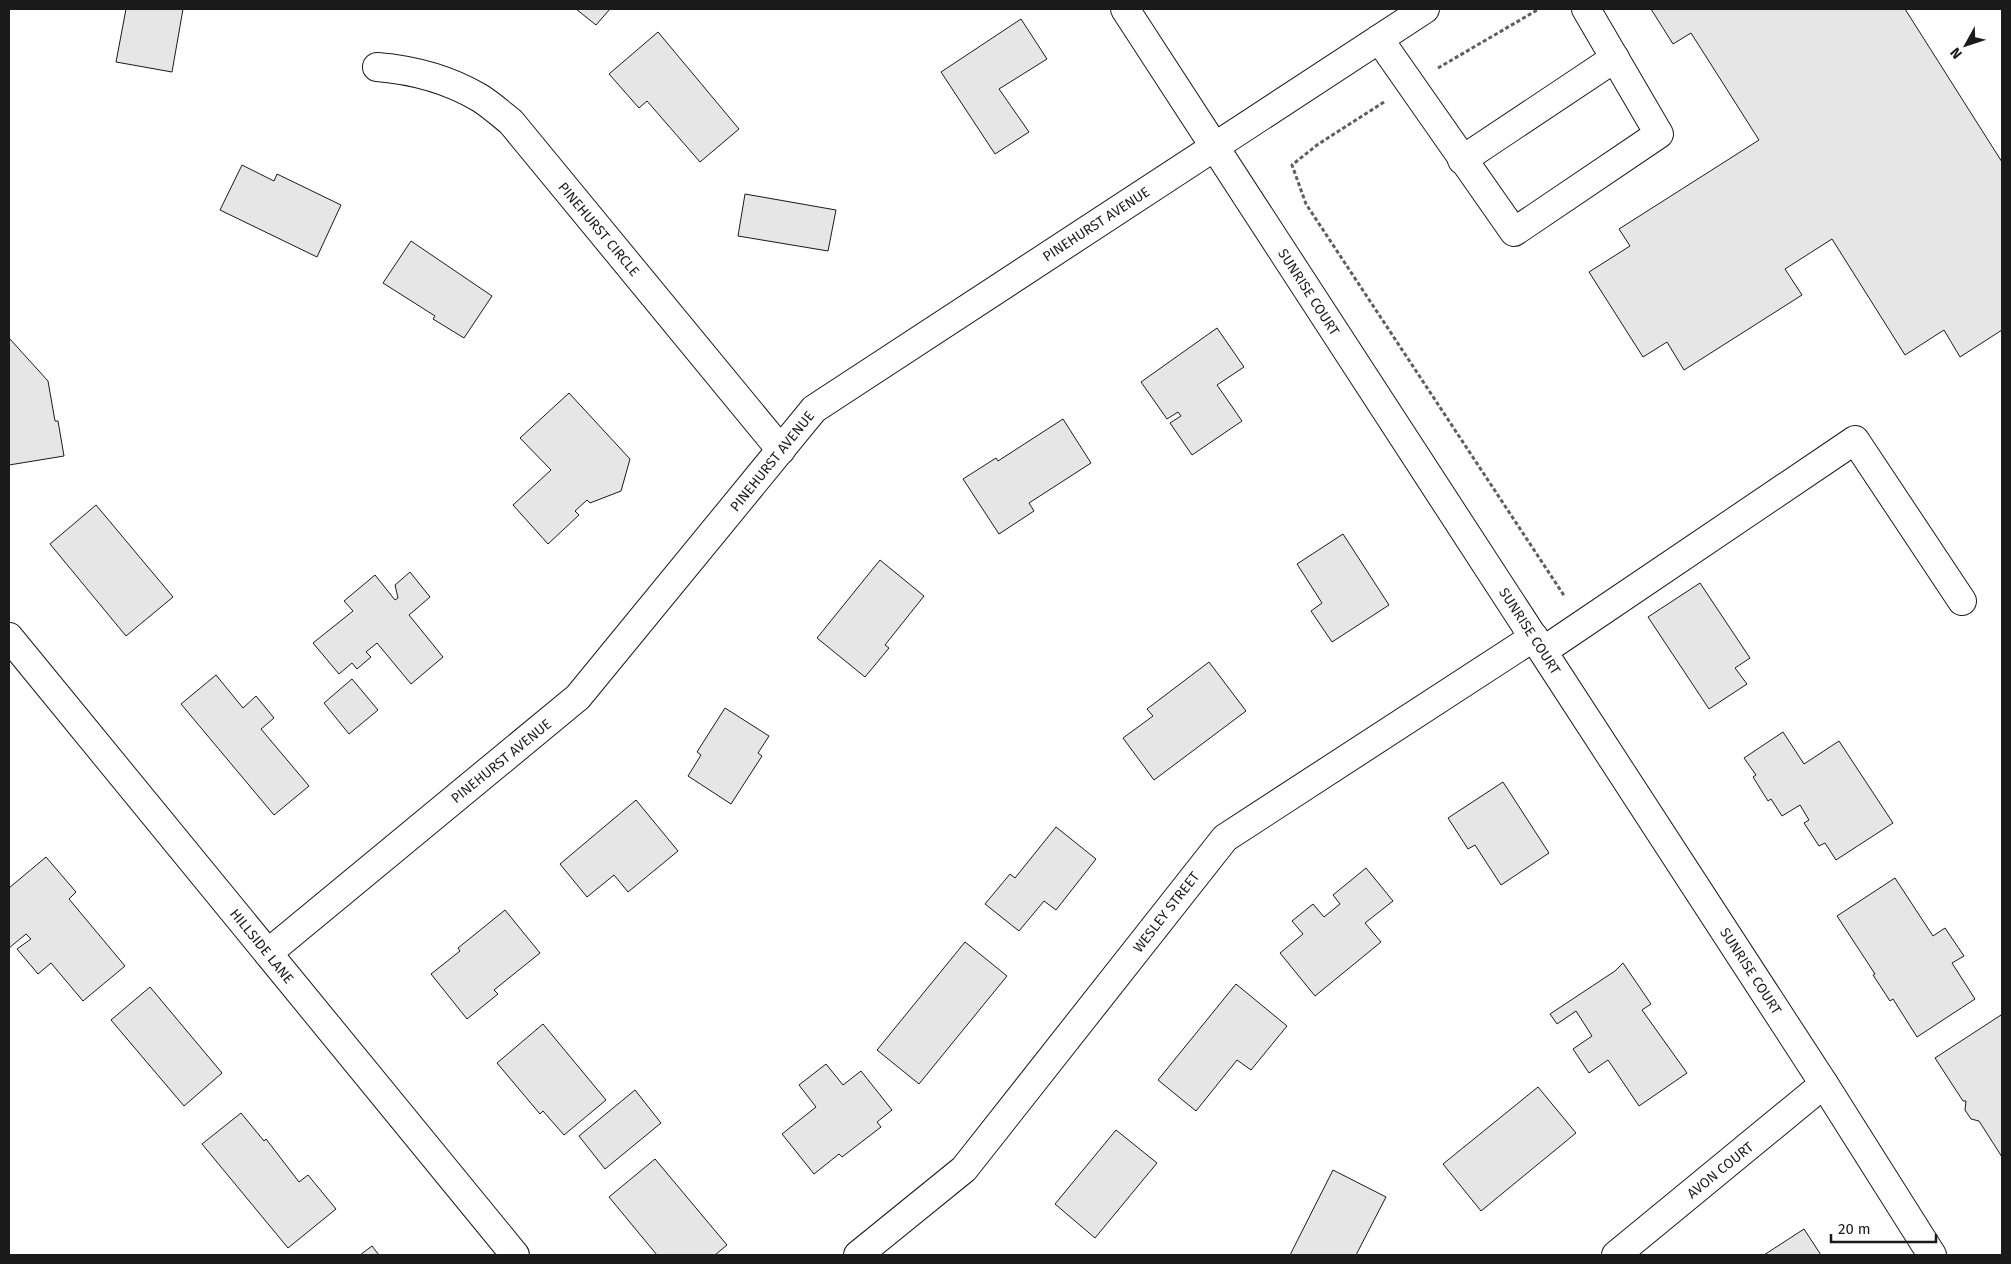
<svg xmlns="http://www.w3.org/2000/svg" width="2011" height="1264" viewBox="0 0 2011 1264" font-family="'Fira Sans',sans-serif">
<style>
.building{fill:#e6e6e6;stroke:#1a1a1a}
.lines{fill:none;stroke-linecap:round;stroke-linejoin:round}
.minor-casing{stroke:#1a1a1a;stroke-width:30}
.path{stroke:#5f5f5f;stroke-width:3;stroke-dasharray:4 2.5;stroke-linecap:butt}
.minor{stroke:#fff;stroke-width:28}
.labels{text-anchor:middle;stroke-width:4;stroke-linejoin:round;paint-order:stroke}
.street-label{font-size:14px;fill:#1a1a1a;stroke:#fff}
</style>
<rect width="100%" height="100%" fill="#fff"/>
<g class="building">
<path d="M 126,9 L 183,9 L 172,72 L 116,62 Z"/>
<path d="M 576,9 L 610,9 L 596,25 Z"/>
<path d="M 1651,9 L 1905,9 L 2002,162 L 2002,330 L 1960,357 L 1944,330 L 1905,355 L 1832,239 L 1785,269 L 1802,295 L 1684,370 L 1667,342 L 1643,357 L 1589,272 L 1630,246 L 1619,229 L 1759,140 L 1691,33 L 1673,44 Z"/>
<path d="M 1021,19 L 1047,59 L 999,89 L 1029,132 L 995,154 L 941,72 Z"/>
<path d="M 658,32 L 739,129 L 700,162 L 647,101 L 639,108 L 609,74 Z"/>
<path d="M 242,165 L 274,181 L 277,174 L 341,205 L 317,257 L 220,210 Z"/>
<path d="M 745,194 L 836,210 L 828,251 L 738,236 Z"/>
<path d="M 411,241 L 492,296 L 464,338 L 433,319 L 435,316 L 383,283 Z"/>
<path d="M 1217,328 L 1244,367 L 1217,385 L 1242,421 L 1192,455 L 1170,423 L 1181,416 L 1178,412 L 1167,419 L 1141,382 Z"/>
<path d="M 9,338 L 48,381 L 55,421 L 58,421 L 64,456 L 9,465 Z"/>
<path d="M 569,393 L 630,459 L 621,491 L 590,503 L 587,500 L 575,511 L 579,515 L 548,544 L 513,505 L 551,470 L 520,438 Z"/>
<path d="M 1063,419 L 1091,463 L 1029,503 L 1034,511 L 999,534 L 963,479 L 996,458 L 998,461 Z"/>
<path d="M 96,505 L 173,597 L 126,636 L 50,544 Z"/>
<path d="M 1343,534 L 1389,605 L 1332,642 L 1311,611 L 1322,603 L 1297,564 Z"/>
<path d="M 880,560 L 924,596 L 885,645 L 889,648 L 865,677 L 817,638 Z"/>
<path d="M 410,572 L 430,597 L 409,615 L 443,657 L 411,684 L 377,643 L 366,652 L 371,657 L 357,669 L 352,663 L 339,674 L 313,643 L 353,611 L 344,601 L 375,575 L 395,600 L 398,598 L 395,585 Z"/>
<path d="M 1700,583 L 1750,658 L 1735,668 L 1747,684 L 1709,709 L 1648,617 Z"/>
<path d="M 1209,662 L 1246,711 L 1154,780 L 1123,738 L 1153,716 L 1147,709 Z"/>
<path d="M 216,675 L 243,708 L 256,696 L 274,718 L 261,729 L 309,786 L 274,815 L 181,704 Z"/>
<path d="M 352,679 L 378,710 L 349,734 L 324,703 Z"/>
<path d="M 725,708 L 769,736 L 758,753 L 762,756 L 731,804 L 688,776 L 701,755 L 697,752 Z"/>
<path d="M 1783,732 L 1804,764 L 1839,741 L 1893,823 L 1836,860 L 1825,843 L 1819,846 L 1804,823 L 1809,820 L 1800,805 L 1782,816 L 1771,799 L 1768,801 L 1753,777 L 1756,775 L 1744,758 Z"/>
<path d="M 1503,782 L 1549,853 L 1501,885 L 1475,845 L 1468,849 L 1448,818 Z"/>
<path d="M 636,800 L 678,851 L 628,892 L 614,875 L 587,897 L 560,864 Z"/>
<path d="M 1056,827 L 1096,859 L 1056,910 L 1044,901 L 1019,931 L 985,904 L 1010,874 L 1015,878 Z"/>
<path d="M 46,857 L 76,892 L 69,899 L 125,966 L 83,1001 L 51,963 L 38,974 L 17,949 L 31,939 L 26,934 L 9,948 L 9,888 Z"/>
<path d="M 1366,868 L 1393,901 L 1365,923 L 1381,942 L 1315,996 L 1280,953 L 1303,934 L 1292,921 L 1313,904 L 1324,917 L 1340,904 L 1333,895 Z"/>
<path d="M 1895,878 L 1933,936 L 1945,928 L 1964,956 L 1952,963 L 1975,999 L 1917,1037 L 1893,999 L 1890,1001 L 1873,975 L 1875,974 L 1837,916 Z"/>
<path d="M 505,910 L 540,953 L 494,990 L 498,994 L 467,1019 L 431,974 L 460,951 L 458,948 Z"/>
<path d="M 965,942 L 1007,976 L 919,1084 L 877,1050 Z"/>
<path d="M 1623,963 L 1651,1004 L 1642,1010 L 1687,1073 L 1639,1106 L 1608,1060 L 1589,1073 L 1573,1049 L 1592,1036 L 1576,1011 L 1557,1024 L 1550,1014 L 1615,971 Z"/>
<path d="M 1236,984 L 1287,1026 L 1251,1070 L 1237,1060 L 1196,1111 L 1158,1080 Z"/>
<path d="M 150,987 L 222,1073 L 184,1106 L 111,1020 Z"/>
<path d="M 2001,1015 L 2002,1017 L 2002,1157 L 1979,1121 L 1971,1119 L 1965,1110 L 1966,1101 L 1963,1101 L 1935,1058 Z"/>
<path d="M 543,1024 L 606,1100 L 564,1135 L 543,1111 L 540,1114 L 497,1063 Z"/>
<path d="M 826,1064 L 843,1085 L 861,1071 L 892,1110 L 877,1122 L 881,1127 L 842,1157 L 839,1154 L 814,1174 L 782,1134 L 816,1107 L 799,1085 Z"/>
<path d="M 1538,1087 L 1576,1133 L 1481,1211 L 1443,1164 Z"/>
<path d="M 635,1090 L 661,1123 L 605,1169 L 579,1136 Z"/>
<path d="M 241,1113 L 264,1141 L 266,1139 L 299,1182 L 308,1175 L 336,1209 L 288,1248 L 202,1144 Z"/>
<path d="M 1116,1130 L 1157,1163 L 1095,1238 L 1055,1204 Z"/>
<path d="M 655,1159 L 727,1245 L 715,1255 L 657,1255 L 609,1197 Z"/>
<path d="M 1333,1170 L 1386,1197 L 1356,1255 L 1290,1255 Z"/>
<path d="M 1804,1229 L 1821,1255 L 1764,1255 Z"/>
<path d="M 372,1246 L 379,1255 L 360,1255 Z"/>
</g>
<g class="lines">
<defs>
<g id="minor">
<path d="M 1125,9 L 1824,1084 L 1932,1255"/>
<path d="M 1379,39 L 1514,232 L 1659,134 L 1586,9"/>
<path d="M 377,67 C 414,70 448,79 480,98 C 491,105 501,114 511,122 L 781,450"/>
<path d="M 1462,160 L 1615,58"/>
<path d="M 9,637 L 515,1255"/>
<path d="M 1543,651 L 1855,440 L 1962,601"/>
<path d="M 268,953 L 578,697 L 814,409 L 1425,9"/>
<path d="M 858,1255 L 964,1169 L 1225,838 L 1534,637"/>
<path d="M 1616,1255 L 1824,1084"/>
</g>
</defs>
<use href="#minor" class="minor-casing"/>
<g class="path">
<path d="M 1438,68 L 1539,9"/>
<path d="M 1384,102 L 1317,145 L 1292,165 L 1306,204 L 1565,597"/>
</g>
<use href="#minor" class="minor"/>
</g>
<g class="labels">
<g class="street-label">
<text transform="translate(1096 224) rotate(-33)" y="5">PINEHURST AVENUE</text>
<text transform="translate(599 229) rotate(50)" y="5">PINEHURST CIRCLE</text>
<text transform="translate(1309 292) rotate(57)" y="5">SUNRISE COURT</text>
<text transform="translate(772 461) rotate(-51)" y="5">PINEHURST AVENUE</text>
<text transform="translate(1530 631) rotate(57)" y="5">SUNRISE COURT</text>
<text transform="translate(501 761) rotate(-39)" y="5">PINEHURST AVENUE</text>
<text transform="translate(1166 912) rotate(-52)" y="5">WESLEY STREET</text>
<text transform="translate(262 946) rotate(51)" y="5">HILLSIDE LANE</text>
<text transform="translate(1751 971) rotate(57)" y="5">SUNRISE COURT</text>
<text transform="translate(1720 1170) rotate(-39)" y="5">AVON COURT</text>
</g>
</g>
<rect width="2011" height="1264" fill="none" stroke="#1a1a1a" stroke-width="20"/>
<g transform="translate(1966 45) rotate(230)" stroke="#ffffff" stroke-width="4" paint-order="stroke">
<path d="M0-4L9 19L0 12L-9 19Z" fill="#1a1a1a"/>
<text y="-8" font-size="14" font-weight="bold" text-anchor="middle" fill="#1a1a1a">N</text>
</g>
<path d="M1831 1234v8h105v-8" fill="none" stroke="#1a1a1a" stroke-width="2.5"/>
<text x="1838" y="1234" font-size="15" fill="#1a1a1a" stroke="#ffffff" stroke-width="4" paint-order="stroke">20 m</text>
</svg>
